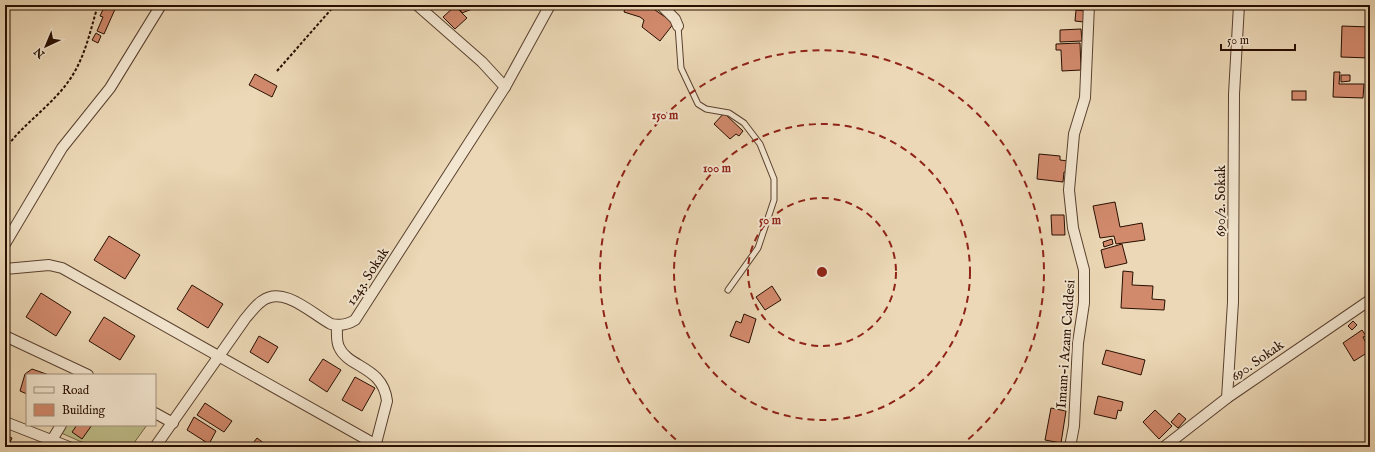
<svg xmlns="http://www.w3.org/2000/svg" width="1375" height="452" viewBox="0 0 1375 452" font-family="'IM FELL English',serif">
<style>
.green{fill:#bebd89;stroke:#736644}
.building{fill:#d28a6d;stroke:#280e00}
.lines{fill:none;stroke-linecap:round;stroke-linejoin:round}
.lane-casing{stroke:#59402e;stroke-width:7}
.street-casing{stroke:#59402e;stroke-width:12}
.path{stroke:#280e00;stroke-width:2;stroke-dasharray:3 2;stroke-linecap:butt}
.lane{stroke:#f3e6d0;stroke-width:5}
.street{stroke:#f3e6d0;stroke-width:10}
.ring{fill:none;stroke:#8f2418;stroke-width:2;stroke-dasharray:7 5}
.labels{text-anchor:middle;stroke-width:4;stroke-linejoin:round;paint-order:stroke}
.street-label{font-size:14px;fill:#280e00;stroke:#f3e6d0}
.centre{fill:#8f2418;stroke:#f3e6d0;stroke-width:2}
.ring-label{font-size:12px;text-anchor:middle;font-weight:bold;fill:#8f2418;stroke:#f3e6d0;stroke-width:4;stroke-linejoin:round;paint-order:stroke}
</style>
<rect width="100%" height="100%" fill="#ecd8b6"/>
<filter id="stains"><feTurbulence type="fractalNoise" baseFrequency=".005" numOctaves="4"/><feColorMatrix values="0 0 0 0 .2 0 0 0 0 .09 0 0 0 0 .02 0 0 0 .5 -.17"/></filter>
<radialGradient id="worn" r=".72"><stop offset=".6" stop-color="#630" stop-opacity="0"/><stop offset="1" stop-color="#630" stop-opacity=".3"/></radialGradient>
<path class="green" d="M 64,425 L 147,425 L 131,447 L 93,447 L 59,432 Z"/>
<g class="building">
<path d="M 105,5 L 116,7 L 104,34 L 97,31 L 103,17 L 100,16 Z"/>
<path d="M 470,5 L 472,9 L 462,13 L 458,6 Z"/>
<path d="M 617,5 L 649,5 L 656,7 L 655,10 L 674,23 L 660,41 L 642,27 L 644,20 L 640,17 L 624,12 L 625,8 Z"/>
<path d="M 455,6 L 467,18 L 455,29 L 443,17 Z"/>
<path d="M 1076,10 L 1085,11 L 1084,22 L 1075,21 Z"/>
<path d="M 1342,26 L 1370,27 L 1370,58 L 1341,57 Z"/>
<path d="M 1081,29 L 1082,41 L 1060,42 L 1060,30 Z"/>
<path d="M 96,33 L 101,36 L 98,43 L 92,40 Z"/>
<path d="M 1080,43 L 1081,70 L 1062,71 L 1061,50 L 1056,50 L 1056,44 Z"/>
<path d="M 1334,72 L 1340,72 L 1339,84 L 1364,84 L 1363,98 L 1333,97 Z"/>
<path d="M 255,74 L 277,86 L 272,97 L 249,85 Z"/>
<path d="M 1341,75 L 1350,75 L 1350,81 L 1341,82 Z"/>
<rect x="1292" y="91" width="14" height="9"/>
<path d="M 724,113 L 743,131 L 739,136 L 736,134 L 730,139 L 714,124 Z"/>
<path d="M 1039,154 L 1060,156 L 1060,160 L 1068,161 L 1067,172 L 1064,172 L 1063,182 L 1037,179 Z"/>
<path d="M 1115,202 L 1120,227 L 1142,223 L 1145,240 L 1116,244 L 1114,236 L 1100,238 L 1093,206 Z"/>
<path d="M 1051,215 L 1064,215 L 1065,235 L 1052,235 Z"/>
<path d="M 109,236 L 140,255 L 125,279 L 94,260 Z"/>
<path d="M 1112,239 L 1113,244 L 1104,247 L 1103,242 Z"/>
<path d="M 1122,244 L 1127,263 L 1105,268 L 1101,250 Z"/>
<path d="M 1123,271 L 1133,272 L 1132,285 L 1153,286 L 1152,299 L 1165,300 L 1164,310 L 1121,308 Z"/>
<path d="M 192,285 L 223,304 L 208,328 L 177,309 Z"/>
<path d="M 772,286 L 781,300 L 765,310 L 756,297 Z"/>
<path d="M 41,293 L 71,312 L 56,336 L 26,317 Z"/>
<path d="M 744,314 L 756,319 L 749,343 L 730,336 L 736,321 L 741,323 Z"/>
<path d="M 104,317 L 135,336 L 120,360 L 89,341 Z"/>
<path d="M 1353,321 L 1357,325 L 1352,330 L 1348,326 Z"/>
<path d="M 1362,330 L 1366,336 L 1363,337 L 1370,351 L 1354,361 L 1343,343 Z"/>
<path d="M 259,336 L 278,347 L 268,363 L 250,352 Z"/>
<path d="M 1106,350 L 1145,360 L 1141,375 L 1102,364 Z"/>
<path d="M 323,359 L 341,370 L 327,392 L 309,380 Z"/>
<path d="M 32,369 L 49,375 L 27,375 L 27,394 L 20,391 L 25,374 Z"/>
<path d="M 355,377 L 375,388 L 362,411 L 342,400 Z"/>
<path d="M 1098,396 L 1123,402 L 1121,411 L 1118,410 L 1116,419 L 1094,414 Z"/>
<path d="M 205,403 L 232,421 L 224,432 L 197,415 Z"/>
<path d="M 1051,408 L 1066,411 L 1061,443 L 1045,440 Z"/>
<path d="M 1155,410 L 1172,426 L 1159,439 L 1143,422 Z"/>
<path d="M 1179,413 L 1186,419 L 1178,428 L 1171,422 Z"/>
<path d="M 194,417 L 216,431 L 209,444 L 187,430 Z"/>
<path d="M 77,425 L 92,425 L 82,439 L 72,432 Z"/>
<path d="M 5,435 L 12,438 L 8,447 L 5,447 Z"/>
<path d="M 257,438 L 269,447 L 250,447 Z"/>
</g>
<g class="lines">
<defs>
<path id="lane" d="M 678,26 L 681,68 L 698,104 L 706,109 L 729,113 L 744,123 L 760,144 L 774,179 L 774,200 L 758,248 L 728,290"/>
<g id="street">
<path d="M 417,5 L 482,62 L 505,87"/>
<path d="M 661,5 L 675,19 L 678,26"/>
<path d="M 5,244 L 62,148 L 110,88 L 161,5"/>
<path d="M 5,269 L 49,265 L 62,268 L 380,447"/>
<path d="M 337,325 C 337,332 336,341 339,347 C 348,368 383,366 387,401 L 375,447"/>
<path d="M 5,336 L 88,375"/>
<path d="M 1227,398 L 1233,302 L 1234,94 L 1239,5"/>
<path d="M 155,413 L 173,423"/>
<path d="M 5,422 L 69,447"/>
<path d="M 52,440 L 61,425"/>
<path d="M 155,447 L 245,319 C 250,313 256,305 262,301 C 284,285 312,314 331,324 C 340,326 347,325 355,320 L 505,87 L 550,5"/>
<path d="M 1070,447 L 1074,426 L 1078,343 L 1084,303 L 1084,270 L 1073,228 L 1069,190 L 1074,134 L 1085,98 L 1089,5"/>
<path d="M 1164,447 L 1227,398 L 1370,300"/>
</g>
</defs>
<use href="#lane" class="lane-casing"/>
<use href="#street" class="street-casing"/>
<g class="path">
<path d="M 277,71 L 335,5"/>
<path d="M 5,149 C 23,124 50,107 68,82 C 85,59 90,31 98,5"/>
</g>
<use href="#lane" class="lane"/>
<use href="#street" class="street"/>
</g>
<g class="ring">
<circle cx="822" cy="272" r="74"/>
<circle cx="822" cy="272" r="148"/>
<path d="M685 447A222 222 0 1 1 959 447"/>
</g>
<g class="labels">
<g class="street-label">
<text transform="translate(1220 201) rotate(-90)" y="5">690/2. Sokak</text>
<text transform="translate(367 276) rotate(-57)" y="5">1243. Sokak</text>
<text transform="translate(1065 344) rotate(-86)" y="5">Imam-i Azam Caddesi</text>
<text transform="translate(1257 360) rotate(-35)" y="5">690. Sokak</text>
</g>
</g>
<circle cx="822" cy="272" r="6" class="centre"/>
<g class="ring-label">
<text x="665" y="119">150 m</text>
<text x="717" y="172">100 m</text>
<text x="770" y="224">50 m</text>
</g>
<rect width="1375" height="452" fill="none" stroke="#ecd8b6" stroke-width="20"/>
<rect x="6" y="6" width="1363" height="440" fill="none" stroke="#280e00" stroke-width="2"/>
<rect x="10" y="10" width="1355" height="432" fill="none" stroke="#280e00"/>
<rect x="26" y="374" width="130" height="52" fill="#f3e6d0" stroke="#a2907d"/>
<rect x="34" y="387" width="20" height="6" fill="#f3e6d0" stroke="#a2907d"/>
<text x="62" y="394" font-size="12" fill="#280e00">Road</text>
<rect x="34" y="404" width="20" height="12" fill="#d28a6d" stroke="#a2907d"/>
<text x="62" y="414" font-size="12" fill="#280e00">Building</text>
<g transform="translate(46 46) rotate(224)" stroke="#f3e6d0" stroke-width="3" paint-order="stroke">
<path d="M0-3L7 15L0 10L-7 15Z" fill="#280e00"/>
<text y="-6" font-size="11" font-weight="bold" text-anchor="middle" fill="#280e00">N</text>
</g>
<path d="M1221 44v6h74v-6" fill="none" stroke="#280e00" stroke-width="2"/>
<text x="1227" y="44" font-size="12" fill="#280e00" stroke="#f3e6d0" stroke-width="3" paint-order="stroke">50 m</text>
<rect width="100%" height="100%" filter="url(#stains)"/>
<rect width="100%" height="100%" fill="url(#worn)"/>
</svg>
